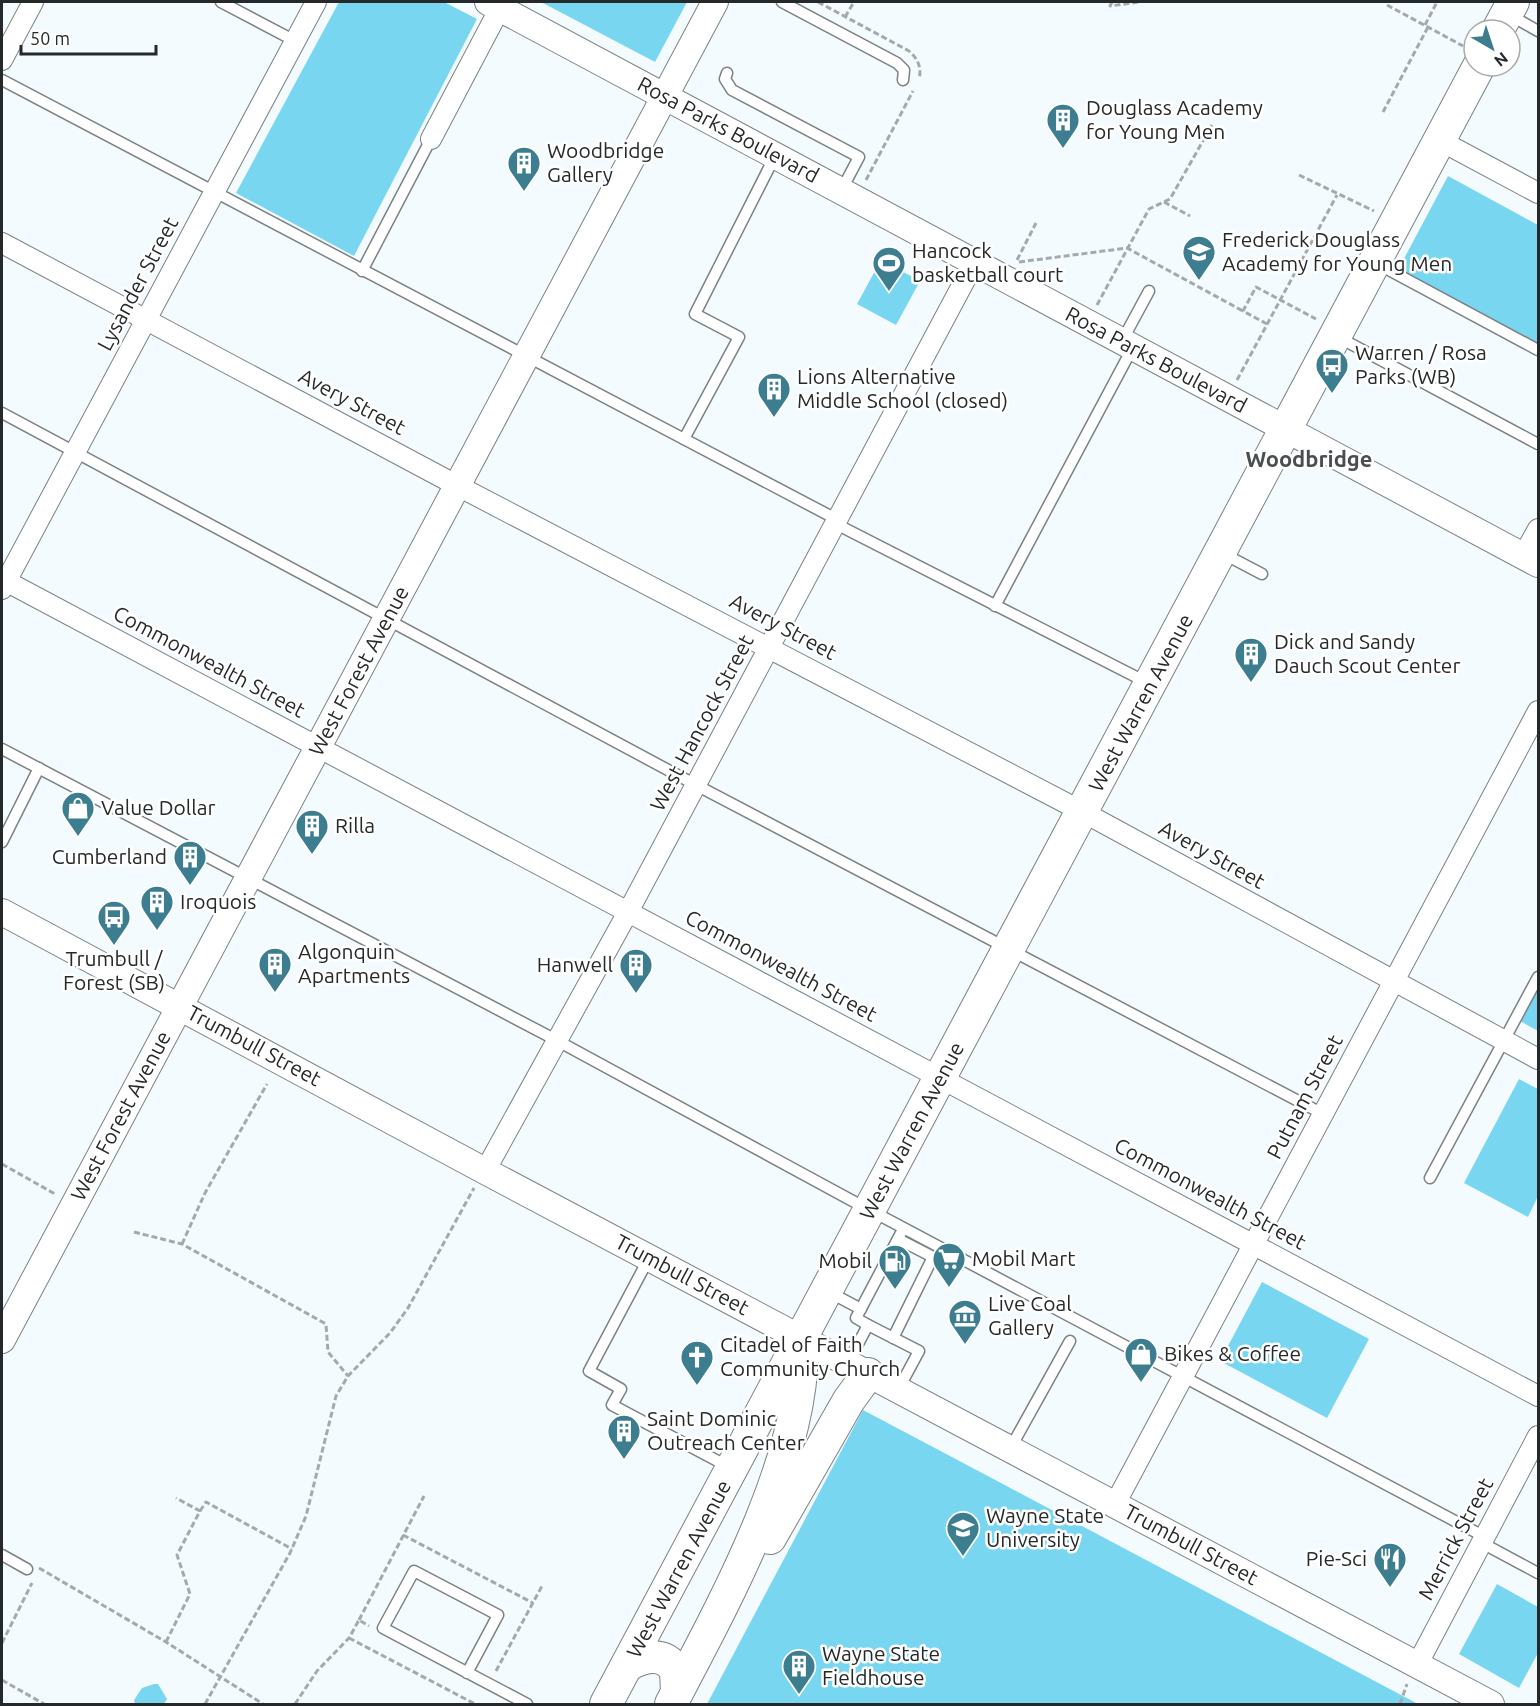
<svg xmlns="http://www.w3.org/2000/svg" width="1540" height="1706" viewBox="0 0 1540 1706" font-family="Ubuntu,sans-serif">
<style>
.green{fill:#79d6f0}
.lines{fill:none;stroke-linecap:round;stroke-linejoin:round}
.service-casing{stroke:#7b8284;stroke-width:13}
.minor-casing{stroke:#7b8284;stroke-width:22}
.tertiary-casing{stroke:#7b8284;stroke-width:28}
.primary-casing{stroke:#7b8284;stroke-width:34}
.path{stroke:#a4aaac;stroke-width:3;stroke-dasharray:6 3;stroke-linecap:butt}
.service{stroke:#fff;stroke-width:10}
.minor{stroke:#fff;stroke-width:20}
.tertiary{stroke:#fff;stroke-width:26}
.primary{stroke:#fff;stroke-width:32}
.labels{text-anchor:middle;stroke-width:5;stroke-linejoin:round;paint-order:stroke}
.poi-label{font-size:21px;fill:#262929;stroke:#fff;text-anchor:start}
.street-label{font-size:21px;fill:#262929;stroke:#fff}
.neighbourhood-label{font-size:22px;font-weight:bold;fill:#494f51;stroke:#fff}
</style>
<rect width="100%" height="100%" fill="#f4fbfe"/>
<g class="green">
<path d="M 339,2 L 444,2 L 477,19 L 354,256 L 236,193 Z"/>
<path d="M 541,2 L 687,2 L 655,62 Z"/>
<path d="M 1448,176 L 1538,225 L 1538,345 L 1398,270 Z"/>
<path d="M 881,260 L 920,281 L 896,325 L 857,304 Z"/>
<path d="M 1538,988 L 1538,1031 L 1520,1021 Z"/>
<path d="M 1519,1079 L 1538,1089 L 1538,1196 L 1528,1217 L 1464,1183 Z"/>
<path d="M 1262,1282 L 1369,1339 L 1327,1418 L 1220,1361 Z"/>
<path d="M 863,1410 L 1418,1704 L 707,1704 Z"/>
<path d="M 1497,1584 L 1538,1607 L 1538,1653 L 1519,1688 L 1459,1654 Z"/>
<path d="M 154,1684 L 158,1684 L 167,1699 L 164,1704 L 135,1704 L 134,1700 L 142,1688 Z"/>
</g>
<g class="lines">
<defs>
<g id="service">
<path d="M 221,2 L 295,41"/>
<path d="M 782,2 L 897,63 L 904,70 L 903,80"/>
<path d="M 1510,15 L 1538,31"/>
<path d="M 727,73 L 725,79 L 732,90 L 859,157 L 841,191"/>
<path d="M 2,80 L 684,439"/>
<path d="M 775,156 L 695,314 L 739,337 L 684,439 L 838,520"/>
<path d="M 1376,263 L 1538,350"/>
<path d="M 362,271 L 431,139"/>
<path d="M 1338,337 L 1538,444"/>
<path d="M 1122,341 L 1149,291"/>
<path d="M 2,413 L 696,785 L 1323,1114"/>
<path d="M 836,524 L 1148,683"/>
<path d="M 1222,553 L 1262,574"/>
<path d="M 995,606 L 1133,347"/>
<path d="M 2,749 L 556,1040 L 849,1199 L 1485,1537"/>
<path d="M 2,842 L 39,768"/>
<path d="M 1430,1178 L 1538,977"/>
<path d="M 649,1258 L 589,1371 L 621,1389 L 612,1405 L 729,1467"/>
<path d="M 829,1292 L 861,1309"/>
<path d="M 868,1325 L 856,1318 L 901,1233"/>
<path d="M 893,1338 L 933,1257 L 898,1239"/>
<path d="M 848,1363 L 868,1325 L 919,1351 L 898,1390"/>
<path d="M 1010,1449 L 1070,1341"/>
<path d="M 1482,1543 L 1538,1573"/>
<path d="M 2,1555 L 27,1569"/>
<path d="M 467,1673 L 498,1615 L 414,1571 L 383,1628 L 527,1704"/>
</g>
<g id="minor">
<path d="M 2,60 L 33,2"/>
<path d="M 431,139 L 500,8"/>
<path d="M 1439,140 L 1538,193"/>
<path d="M 2,243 L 458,486 L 1083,812 L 1538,1059"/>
<path d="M 1523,556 L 1538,529"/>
<path d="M 2,579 L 1538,1396"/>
<path d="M 2,589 L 316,2"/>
<path d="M 485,1171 L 628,912 L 974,263"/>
<path d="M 1115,1504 L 1538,711"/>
<path d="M 1417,1665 L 1538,1436"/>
</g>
<g id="tertiary">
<path d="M 488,2 L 1538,564"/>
<path d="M 2,912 L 485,1171 L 1491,1704"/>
<path d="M 2,1340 L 715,2"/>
</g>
<g id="primary">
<path d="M 1498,30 L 1513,2"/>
<path d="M 770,1538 L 849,1400 L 868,1374"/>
<path d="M 628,1665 C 644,1656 665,1651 676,1671 L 677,1692"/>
<path d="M 606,1704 L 1479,66"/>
<path d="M 671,1704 C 723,1605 803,1461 802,1348"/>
</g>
</defs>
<use href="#service" class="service-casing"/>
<use href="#minor" class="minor-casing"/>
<use href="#tertiary" class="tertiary-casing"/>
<use href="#primary" class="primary-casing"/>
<g class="path">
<path d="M 818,2 L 909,51 C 918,59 922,68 919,79"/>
<path d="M 1112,2 L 1110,6 L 1139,2"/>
<path d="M 1387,5 L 1463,46"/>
<path d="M 845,17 L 854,2"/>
<path d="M 1425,25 L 1437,2"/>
<path d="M 1383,112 L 1428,27"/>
<path d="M 1299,175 L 1374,211"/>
<path d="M 866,180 L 913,91"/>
<path d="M 1164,202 L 1190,216"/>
<path d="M 1017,260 L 1036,223"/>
<path d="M 1019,262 L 1127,248 L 1243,311"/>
<path d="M 1097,305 L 1149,209 L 1170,199 L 1212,125"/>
<path d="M 1267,324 L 1243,311 L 1256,287 L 1316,319"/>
<path d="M 1237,380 L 1337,195"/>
<path d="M 2,1164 L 55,1194"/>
<path d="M 134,1232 L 182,1244 L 326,1324 L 328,1352 L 348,1376"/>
<path d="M 182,1244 L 205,1193 L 267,1084"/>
<path d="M 200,1511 L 206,1502 L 292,1549"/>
<path d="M 403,1535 L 533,1603"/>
<path d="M 39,1568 L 166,1642 L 263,1704"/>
<path d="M 359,1620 L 424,1496"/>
<path d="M 349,1638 L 475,1704"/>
<path d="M 166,1642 L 190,1594 L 177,1555 L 200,1511 L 176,1498"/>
<path d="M 2,1643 L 32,1583"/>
<path d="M 496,1671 L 542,1586"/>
<path d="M 2,1680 L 44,1704"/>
<path d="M 205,1704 L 290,1553 L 306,1516 L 336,1396 L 348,1376 L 390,1333 L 408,1308 L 474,1188"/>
<path d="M 295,1704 L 317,1671 L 349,1638 L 359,1620 L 369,1626"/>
<path d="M 1400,1704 L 1407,1684"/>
</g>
<use href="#service" class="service"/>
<use href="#minor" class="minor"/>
<use href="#tertiary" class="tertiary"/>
<use href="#primary" class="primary"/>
</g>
<defs>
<symbol id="building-pin" viewBox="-11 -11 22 30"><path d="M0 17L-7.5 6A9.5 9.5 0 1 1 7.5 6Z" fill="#3c7d8f" stroke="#fff"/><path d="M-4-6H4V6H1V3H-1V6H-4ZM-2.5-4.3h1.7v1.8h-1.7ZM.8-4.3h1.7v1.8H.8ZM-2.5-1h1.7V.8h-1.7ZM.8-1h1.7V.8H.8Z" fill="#fff"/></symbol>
<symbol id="school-pin" viewBox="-11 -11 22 30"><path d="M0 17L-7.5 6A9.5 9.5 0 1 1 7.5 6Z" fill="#3c7d8f" stroke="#fff"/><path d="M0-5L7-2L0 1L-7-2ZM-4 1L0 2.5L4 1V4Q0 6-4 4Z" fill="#fff"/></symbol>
<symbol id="stadium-pin" viewBox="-11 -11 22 30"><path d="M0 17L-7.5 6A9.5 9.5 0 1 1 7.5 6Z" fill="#3c7d8f" stroke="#fff"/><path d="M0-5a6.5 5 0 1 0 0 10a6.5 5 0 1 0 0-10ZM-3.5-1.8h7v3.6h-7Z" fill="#fff"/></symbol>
<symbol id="bus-pin" viewBox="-11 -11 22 30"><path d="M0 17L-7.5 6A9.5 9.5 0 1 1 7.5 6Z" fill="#3c7d8f" stroke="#fff"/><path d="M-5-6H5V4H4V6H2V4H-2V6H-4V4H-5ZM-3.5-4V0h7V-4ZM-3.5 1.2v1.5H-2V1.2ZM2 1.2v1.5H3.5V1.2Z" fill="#fff"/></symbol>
<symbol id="shop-pin" viewBox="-11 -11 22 30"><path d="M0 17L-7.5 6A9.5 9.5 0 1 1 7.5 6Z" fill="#3c7d8f" stroke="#fff"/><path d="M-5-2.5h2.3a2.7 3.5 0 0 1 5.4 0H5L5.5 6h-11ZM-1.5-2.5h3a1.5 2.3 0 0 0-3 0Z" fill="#fff"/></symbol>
<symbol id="supermarket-pin" viewBox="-11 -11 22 30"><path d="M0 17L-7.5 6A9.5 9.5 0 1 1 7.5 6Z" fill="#3c7d8f" stroke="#fff"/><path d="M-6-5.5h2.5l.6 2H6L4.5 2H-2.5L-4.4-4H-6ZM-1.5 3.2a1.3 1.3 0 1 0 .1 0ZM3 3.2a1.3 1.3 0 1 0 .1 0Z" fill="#fff"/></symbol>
<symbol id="fuel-pin" viewBox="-11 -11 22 30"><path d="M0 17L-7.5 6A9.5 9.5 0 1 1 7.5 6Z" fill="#3c7d8f" stroke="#fff"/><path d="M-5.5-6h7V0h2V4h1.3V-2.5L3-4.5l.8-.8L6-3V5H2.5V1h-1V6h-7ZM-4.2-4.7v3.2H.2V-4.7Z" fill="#fff"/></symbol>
<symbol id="museum-pin" viewBox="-11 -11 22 30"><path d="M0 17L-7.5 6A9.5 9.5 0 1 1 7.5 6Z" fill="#3c7d8f" stroke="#fff"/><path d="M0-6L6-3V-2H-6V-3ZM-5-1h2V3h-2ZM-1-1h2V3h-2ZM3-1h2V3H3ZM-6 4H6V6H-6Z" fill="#fff"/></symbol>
<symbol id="church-pin" viewBox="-11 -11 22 30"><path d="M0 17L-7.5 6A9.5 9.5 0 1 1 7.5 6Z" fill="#3c7d8f" stroke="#fff"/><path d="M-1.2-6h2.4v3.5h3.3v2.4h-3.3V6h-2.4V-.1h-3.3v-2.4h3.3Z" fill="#fff"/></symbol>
<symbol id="university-pin" viewBox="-11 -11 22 30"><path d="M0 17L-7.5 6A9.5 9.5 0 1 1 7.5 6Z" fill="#3c7d8f" stroke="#fff"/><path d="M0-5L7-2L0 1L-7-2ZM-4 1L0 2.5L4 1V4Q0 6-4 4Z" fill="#fff"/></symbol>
<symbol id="restaurant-pin" viewBox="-11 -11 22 30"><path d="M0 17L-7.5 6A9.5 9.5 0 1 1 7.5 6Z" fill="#3c7d8f" stroke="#fff"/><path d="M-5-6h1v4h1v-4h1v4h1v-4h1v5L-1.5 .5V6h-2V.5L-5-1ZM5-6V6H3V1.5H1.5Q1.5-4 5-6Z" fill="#fff"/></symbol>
</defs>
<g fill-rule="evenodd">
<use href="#building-pin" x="1044" y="101" width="38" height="52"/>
<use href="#building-pin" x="505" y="144" width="38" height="52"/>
<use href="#school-pin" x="1180" y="233" width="38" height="52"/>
<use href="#stadium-pin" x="870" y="244" width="38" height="52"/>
<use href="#bus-pin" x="1313" y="346" width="38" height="52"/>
<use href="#building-pin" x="755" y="370" width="38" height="52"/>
<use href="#building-pin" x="1232" y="635" width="38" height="52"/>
<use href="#shop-pin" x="59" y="789" width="38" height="52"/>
<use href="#building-pin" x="293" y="807" width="38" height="52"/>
<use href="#building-pin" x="171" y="838" width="38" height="52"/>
<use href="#building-pin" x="138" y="883" width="38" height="52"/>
<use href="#bus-pin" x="95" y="898" width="38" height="52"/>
<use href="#building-pin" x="256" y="945" width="38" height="52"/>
<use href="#building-pin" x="617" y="946" width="38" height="52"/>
<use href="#supermarket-pin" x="930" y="1240" width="38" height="52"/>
<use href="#fuel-pin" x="876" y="1242" width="38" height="52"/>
<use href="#museum-pin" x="946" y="1297" width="38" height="52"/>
<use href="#shop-pin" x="1122" y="1335" width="38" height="52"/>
<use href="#church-pin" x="678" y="1338" width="38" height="52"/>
<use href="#building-pin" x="605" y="1412" width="38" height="52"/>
<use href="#university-pin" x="944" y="1509" width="38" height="52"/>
<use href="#restaurant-pin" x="1371" y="1540" width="38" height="52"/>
<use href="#building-pin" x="780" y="1647" width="38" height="52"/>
</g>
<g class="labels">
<g class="poi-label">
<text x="1086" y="115">Douglass Academy<tspan x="1086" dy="24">for Young Men</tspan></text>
<text x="547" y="158">Woodbridge<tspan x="547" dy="24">Gallery</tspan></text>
<text x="1222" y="247">Frederick Douglass<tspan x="1222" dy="24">Academy for Young Men</tspan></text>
<text x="912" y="258">Hancock<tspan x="912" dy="24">basketball court</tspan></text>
<text x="1355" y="360">Warren / Rosa<tspan x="1355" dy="24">Parks (WB)</tspan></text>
<text x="797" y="384">Lions Alternative<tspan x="797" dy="24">Middle School (closed)</tspan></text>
<text x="1274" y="649">Dick and Sandy<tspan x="1274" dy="24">Dauch Scout Center</tspan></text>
<text x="101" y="815">Value Dollar</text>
<text x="335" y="833">Rilla</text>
<text x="167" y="864" text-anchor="end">Cumberland</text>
<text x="180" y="909">Iroquois</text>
<text x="298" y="959">Algonquin<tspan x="298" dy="24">Apartments</tspan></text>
<text x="114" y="966" text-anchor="middle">Trumbull /<tspan x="114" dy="24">Forest (SB)</tspan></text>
<text x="613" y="972" text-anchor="end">Hanwell</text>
<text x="972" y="1266">Mobil Mart</text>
<text x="872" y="1268" text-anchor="end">Mobil</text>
<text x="988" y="1311">Live Coal<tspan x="988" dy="24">Gallery</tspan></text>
<text x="720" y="1352">Citadel of Faith<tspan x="720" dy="24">Community Church</tspan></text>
<text x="1164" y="1361">Bikes &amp; Coffee</text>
<text x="647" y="1426">Saint Dominic<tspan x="647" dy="24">Outreach Center</tspan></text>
<text x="986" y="1523">Wayne State<tspan x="986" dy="24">University</tspan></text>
<text x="1367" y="1566" text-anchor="end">Pie-Sci</text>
<text x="822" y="1661">Wayne State<tspan x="822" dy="24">Fieldhouse</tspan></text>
</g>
<g class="street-label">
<text transform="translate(728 130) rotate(28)" y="7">Rosa Parks Boulevard</text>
<text transform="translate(138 284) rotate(-62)" y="7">Lysander Street</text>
<text transform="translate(1156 360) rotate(28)" y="7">Rosa Parks Boulevard</text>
<text transform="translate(352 402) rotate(28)" y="7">Avery Street</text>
<text transform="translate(783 627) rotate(28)" y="7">Avery Street</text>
<text transform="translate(209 662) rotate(28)" y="7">Commonwealth Street</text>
<text transform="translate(359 671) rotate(-62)" y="7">West Forest Avenue</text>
<text transform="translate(1141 703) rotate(-62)" y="7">West Warren Avenue</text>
<text transform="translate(702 723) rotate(-62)" y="7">West Hancock Street</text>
<text transform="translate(1212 855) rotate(29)" y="7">Avery Street</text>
<text transform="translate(781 966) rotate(28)" y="7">Commonwealth Street</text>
<text transform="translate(254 1046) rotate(28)" y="7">Trumbull Street</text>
<text transform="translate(1305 1097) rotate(-62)" y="7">Putnam Street</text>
<text transform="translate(121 1116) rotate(-62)" y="7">West Forest Avenue</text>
<text transform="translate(912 1131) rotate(-62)" y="7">West Warren Avenue</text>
<text transform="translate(1210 1194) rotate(28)" y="7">Commonwealth Street</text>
<text transform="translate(682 1275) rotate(28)" y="7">Trumbull Street</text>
<text transform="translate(1456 1539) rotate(-62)" y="7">Merrick Street</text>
<text transform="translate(1191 1545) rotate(28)" y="7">Trumbull Street</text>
<text transform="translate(679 1569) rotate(-62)" y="7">West Warren Avenue</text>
</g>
<g class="neighbourhood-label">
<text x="1309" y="467">Woodbridge</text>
</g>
</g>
<rect width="1540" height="1706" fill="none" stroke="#262929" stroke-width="6"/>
<g transform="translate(1492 48) rotate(141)"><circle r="28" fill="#ffffff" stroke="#a8a9a9" stroke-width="1.5"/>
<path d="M0-4.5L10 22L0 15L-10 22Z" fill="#3c7d8f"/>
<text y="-9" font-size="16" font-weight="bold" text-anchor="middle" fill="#262929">N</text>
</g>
<path d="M21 45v9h135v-9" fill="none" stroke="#262929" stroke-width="3"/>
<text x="30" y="45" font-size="18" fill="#262929" stroke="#ffffff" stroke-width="4.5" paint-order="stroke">50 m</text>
</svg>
